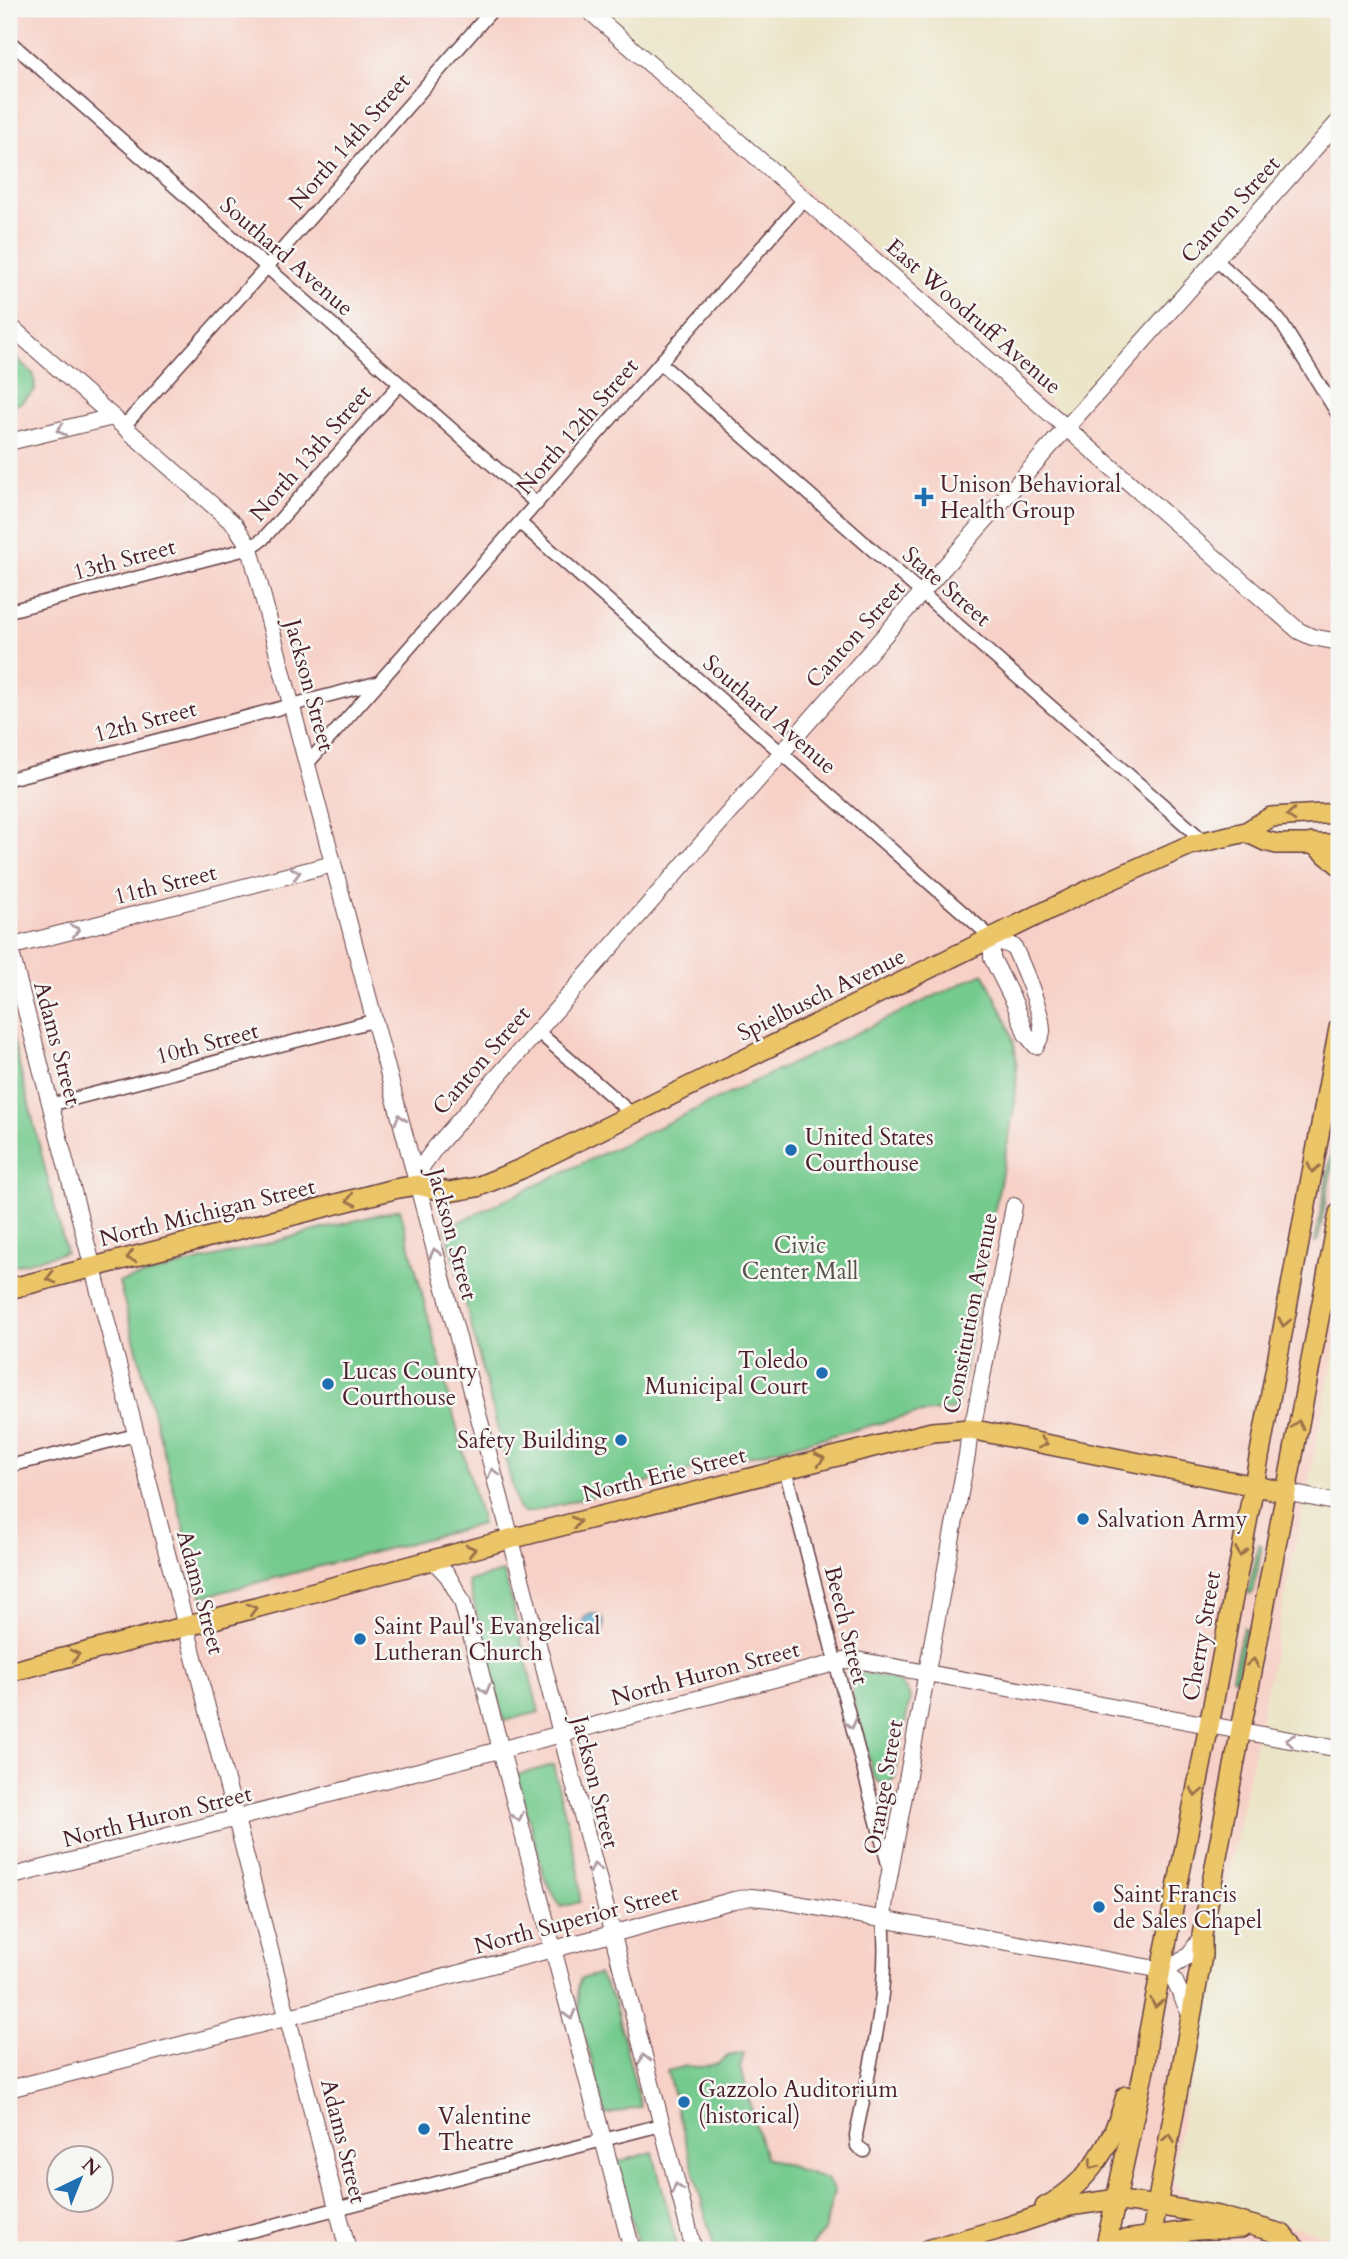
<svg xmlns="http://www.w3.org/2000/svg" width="1348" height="2259" viewBox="0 0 1348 2259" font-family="Cardo,serif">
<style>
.built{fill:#f7d1c8;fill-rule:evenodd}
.green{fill:#74ca8e;stroke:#5f745c;stroke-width:2}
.water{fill:#53aad0;stroke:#4e647e;stroke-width:2}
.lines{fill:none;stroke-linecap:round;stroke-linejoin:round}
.minor-casing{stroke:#623d42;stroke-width:15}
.tertiary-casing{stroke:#623d42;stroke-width:18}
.primary-casing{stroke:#623d42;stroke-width:22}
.minor{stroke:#fff;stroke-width:12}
.tertiary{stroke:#fff;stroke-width:16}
.primary{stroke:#edc569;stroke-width:19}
.oneway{stroke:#ae9aa0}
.oneway2{stroke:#9c724a}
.poi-dot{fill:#1f6fb2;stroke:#f6f6f2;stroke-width:2.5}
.labels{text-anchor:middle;stroke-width:5;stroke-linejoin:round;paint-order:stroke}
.street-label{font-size:23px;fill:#4a1f2b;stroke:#f6f6f2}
.poi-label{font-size:23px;fill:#4a1f2b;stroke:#f6f6f2;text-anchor:start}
.park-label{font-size:23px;fill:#575249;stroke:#f6f6f2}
</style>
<rect width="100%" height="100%" fill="#f6f6f2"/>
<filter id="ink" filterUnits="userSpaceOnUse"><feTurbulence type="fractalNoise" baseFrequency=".0143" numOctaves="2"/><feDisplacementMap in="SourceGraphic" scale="14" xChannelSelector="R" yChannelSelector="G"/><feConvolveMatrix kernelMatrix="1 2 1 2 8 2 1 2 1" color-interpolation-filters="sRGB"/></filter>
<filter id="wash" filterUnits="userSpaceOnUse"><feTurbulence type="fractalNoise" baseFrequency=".00686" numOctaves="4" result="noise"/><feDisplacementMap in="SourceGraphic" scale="28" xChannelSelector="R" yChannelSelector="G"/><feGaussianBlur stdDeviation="1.57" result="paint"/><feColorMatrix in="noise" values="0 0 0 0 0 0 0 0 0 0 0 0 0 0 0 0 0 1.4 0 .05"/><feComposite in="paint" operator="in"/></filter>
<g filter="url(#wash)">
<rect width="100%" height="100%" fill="#ebe5c7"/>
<path class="built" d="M 9,9 L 599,9 L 1067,417 L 1339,110 L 1339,1330 L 1211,1963 L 1171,2179 L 1190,2198 L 1339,2239 L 1339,2250 L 9,2250 ZM 60,2158 L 102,2158 L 102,2200 L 60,2200 Z"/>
<g class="green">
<path d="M 9,351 L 34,375 L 35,390 L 20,403 L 9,406 Z"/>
<path d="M 983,973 C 995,997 1010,1022 1015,1049 C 1018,1067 1016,1085 1015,1103 L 959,1400 L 953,1409 L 916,1414 L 526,1513 L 518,1508 L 446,1228 Z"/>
<path d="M 9,1025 L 66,1252 L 9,1267 Z"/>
<path d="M 1337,1123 L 1339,1124 L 1339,1131 L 1318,1241 L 1315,1242 Z"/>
<path d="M 400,1209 L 482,1524 L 202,1597 L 119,1282 Z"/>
<path d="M 1259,1544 L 1262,1546 L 1253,1592 L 1250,1595 L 1248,1592 Z"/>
<path d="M 504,1572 L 539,1712 L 504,1721 L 468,1581 Z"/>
<path d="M 1243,1627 L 1246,1630 L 1237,1676 L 1234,1679 L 1232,1676 Z"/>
<path d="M 862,1673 C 882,1677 903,1676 910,1698 L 895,1777 L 890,1782 L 883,1784 L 877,1781 L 873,1775 L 852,1694 L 855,1678 Z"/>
<path d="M 553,1765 L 579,1872 L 580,1902 L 561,1907 L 545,1879 L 517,1775 Z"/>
<path d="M 599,1974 L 614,2001 L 641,2107 L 606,2115 L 579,2014 L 578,1987 L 580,1979 Z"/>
<path d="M 744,2053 L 740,2068 L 765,2158 L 827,2179 L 834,2192 L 824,2231 L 808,2250 L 716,2250 L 714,2247 L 667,2071 L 687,2066 L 698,2067 L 718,2064 L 728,2056 Z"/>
<path d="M 653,2152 L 678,2250 L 639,2250 L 617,2162 Z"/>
</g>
<circle class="water" cx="593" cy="1625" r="11"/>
</g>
<g filter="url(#ink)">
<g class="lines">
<defs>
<g id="minor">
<path d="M 9,41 L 537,504"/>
<path d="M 1216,260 L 1264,303 L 1280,321 L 1339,416"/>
<path d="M 660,363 L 1205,842"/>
<path d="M 124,426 L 267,267 L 493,9"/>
<path d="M 520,523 L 992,938"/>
<path d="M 9,611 L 250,548 L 263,539 L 400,384"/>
<path d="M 307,764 L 805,198"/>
<path d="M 9,779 L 380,682"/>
<path d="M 537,1031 L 632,1114"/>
<path d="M 50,1105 L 373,1021"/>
<path d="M 9,1466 L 136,1435"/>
<path d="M 785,1469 L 889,1868"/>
<path d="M 864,2151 L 857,2146 L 856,2135 C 870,2065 890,1991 883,1919"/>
<path d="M 177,2250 L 661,2125"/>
</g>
<g id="tertiary">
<path d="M 587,9 L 1299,631 L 1312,637 L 1339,642"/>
<path d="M 9,325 L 235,525 L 250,548 L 506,1520 L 694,2250"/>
<path d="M 9,442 L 113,417"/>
<path d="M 992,938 L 1014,947 C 1023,967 1042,1010 1042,1031 C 1042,1036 1038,1041 1036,1046 L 1026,1034 L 1015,1004 L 992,958 Z"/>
<path d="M 9,945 L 348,2250"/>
<path d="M 9,947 L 333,864"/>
<path d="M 418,1183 L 422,1166 L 435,1148 L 1067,427 L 1339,121"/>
<path d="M 1285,1492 L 1339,1503"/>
<path d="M 433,1560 L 448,1576 L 462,1601 L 632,2250"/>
<path d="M 9,1877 L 851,1659 L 1339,1749"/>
<path d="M 883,1919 L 885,1899 L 967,1455 L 970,1429 L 975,1415 L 1014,1206"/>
<path d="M 1162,1970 L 1174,1980 L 1191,2016"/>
<path d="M 9,2089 L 612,1934 L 734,1900 L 751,1897 L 771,1899 L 1162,1970 C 1182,1964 1192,1954 1202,1935"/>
</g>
<g id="primary">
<path d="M 1246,832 L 1265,841 L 1277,844 L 1339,844"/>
<path d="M 1312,843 L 1339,865"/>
<path d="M 9,1289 L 394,1189 L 417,1185 L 449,1192 L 477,1187 L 521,1169 L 1093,888 L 1190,845 L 1246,832 L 1271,817 L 1339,813"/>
<path d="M 9,1672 L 203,1622 L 510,1539 L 932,1432 L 970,1429 L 1285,1492"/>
<path d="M 1045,2207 C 1088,2184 1114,2143 1126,2096"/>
<path d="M 927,2250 L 1007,2227 L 1069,2206 L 1111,2200 L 1161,2206 L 1219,2216 L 1282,2234 L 1297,2250"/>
<path d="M 1105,2250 L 1145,2065 L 1148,2036 L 1213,1705 L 1339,1028"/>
<path d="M 1106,2250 L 1118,2241 L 1196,2230 L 1241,2228"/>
<path d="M 1149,2250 L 1202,1956 L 1202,1935 L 1339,1213"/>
</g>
</defs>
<use href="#minor" class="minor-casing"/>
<use href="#tertiary" class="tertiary-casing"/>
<use href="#primary" class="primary-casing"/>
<use href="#minor" class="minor"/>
<use href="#tertiary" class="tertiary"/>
<use href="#primary" class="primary"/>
</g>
<defs><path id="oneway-chevron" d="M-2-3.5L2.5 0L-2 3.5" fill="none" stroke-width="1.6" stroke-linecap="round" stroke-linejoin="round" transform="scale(1.75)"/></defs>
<g class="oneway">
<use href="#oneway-chevron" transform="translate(61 430) rotate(166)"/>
<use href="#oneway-chevron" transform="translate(296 873) rotate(-14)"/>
<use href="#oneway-chevron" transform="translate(75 930) rotate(-15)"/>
<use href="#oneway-chevron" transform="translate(400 1119) rotate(-105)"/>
<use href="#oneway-chevron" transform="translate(435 1253) rotate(-104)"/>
<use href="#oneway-chevron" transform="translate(493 1473) rotate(-105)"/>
<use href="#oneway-chevron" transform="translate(485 1689) rotate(75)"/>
<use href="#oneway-chevron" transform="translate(851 1724) rotate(75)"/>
<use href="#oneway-chevron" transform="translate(1290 1740) rotate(-169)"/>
<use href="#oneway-chevron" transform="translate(518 1817) rotate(75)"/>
<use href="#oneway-chevron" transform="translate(595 1868) rotate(-104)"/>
<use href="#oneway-chevron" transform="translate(570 2015) rotate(75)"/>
<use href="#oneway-chevron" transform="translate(644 2059) rotate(-104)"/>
<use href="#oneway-chevron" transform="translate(677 2188) rotate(-105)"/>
</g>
<g class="oneway2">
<use href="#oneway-chevron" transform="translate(1291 815) rotate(176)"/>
<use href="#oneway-chevron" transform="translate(1313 1168) rotate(101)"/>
<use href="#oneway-chevron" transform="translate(351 1200) rotate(166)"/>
<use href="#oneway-chevron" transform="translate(131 1257) rotate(165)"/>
<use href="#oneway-chevron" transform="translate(51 1278) rotate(165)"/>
<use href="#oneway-chevron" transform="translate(1284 1322) rotate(101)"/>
<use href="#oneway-chevron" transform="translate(1298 1425) rotate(-79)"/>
<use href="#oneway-chevron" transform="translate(1043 1443) rotate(11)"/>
<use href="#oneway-chevron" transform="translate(820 1459) rotate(-14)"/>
<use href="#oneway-chevron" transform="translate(576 1522) rotate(-14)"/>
<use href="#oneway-chevron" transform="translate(471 1550) rotate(-15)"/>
<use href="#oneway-chevron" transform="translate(1241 1552) rotate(100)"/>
<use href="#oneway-chevron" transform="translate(252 1609) rotate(-15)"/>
<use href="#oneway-chevron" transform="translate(75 1655) rotate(-14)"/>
<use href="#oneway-chevron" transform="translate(1253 1663) rotate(-79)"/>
<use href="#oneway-chevron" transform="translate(1196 1792) rotate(101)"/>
<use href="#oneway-chevron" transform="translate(1156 2003) rotate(102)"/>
<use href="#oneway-chevron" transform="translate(1169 2138) rotate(-80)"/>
<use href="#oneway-chevron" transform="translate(1093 2165) rotate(129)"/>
</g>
</g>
<g class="poi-dot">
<path d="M920.5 486.5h7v7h7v7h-7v7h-7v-7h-7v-7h7z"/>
<circle cx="791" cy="1150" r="7"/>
<circle cx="822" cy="1373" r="7"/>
<circle cx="328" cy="1384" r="7"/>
<circle cx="621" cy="1440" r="7"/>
<circle cx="1083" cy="1519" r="7"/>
<circle cx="360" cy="1639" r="7"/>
<circle cx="1099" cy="1907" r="7"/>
<circle cx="684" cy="2102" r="7"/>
<circle cx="424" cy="2129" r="7"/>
</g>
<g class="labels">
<g class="street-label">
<text transform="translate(349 141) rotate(-49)" y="8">North 14th Street</text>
<text transform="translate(1230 209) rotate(-48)" y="8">Canton Street</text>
<text transform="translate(287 256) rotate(41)" y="8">Southard Avenue</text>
<text transform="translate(974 316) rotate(41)" y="8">East Woodruff Avenue</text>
<text transform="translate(577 426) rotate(-49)" y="8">North 12th Street</text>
<text transform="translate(310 453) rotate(-49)" y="8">North 13th Street</text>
<text transform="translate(124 559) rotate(-15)" y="8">13th Street</text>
<text transform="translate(947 586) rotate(41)" y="8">State Street</text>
<text transform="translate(855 634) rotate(-48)" y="8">Canton Street</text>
<text transform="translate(310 685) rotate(75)" y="8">Jackson Street</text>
<text transform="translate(770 714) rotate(41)" y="8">Southard Avenue</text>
<text transform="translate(145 721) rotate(-15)" y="8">12th Street</text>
<text transform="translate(165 884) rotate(-14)" y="8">11th Street</text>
<text transform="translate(821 994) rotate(-26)" y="8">Spielbusch Avenue</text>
<text transform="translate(58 1043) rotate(75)" y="8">Adams Street</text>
<text transform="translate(207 1043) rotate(-15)" y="8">10th Street</text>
<text transform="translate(481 1060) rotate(-49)" y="8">Canton Street</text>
<text transform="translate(207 1212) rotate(-14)" y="8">North Michigan Street</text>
<text transform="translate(453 1234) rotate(75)" y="8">Jackson Street</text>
<text transform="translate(970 1313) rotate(-79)" y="8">Constitution Avenue</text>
<text transform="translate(664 1474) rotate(-14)" y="8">North Erie Street</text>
<text transform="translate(201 1592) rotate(75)" y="8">Adams Street</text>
<text transform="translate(847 1625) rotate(76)" y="8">Beech Street</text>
<text transform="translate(1201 1636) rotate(-80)" y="8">Cherry Street</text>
<text transform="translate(705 1673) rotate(-15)" y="8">North Huron Street</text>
<text transform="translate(596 1782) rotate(76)" y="8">Jackson Street</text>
<text transform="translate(883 1787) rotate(-80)" y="8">Orange Street</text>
<text transform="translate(157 1816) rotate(-14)" y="8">North Huron Street</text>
<text transform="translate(576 1919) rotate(-15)" y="8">North Superior Street</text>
<text transform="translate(344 2141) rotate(76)" y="8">Adams Street</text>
</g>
<g class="poi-label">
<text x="940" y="492">Unison Behavioral<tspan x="940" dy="26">Health Group</tspan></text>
<text x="805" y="1145">United States<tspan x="805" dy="26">Courthouse</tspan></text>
<text x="808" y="1368" text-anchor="end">Toledo<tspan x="808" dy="26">Municipal Court</tspan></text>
<text x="342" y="1379">Lucas County<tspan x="342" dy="26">Courthouse</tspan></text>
<text x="607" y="1448" text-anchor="end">Safety Building</text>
<text x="1097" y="1527">Salvation Army</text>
<text x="374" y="1634">Saint Paul's Evangelical<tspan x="374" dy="26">Lutheran Church</tspan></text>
<text x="1113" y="1902">Saint Francis<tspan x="1113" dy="26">de Sales Chapel</tspan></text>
<text x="698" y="2097">Gazzolo Auditorium<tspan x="698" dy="26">(historical)</tspan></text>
<text x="438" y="2124">Valentine<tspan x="438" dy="26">Theatre</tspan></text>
</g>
<g class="park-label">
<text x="800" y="1253">Civic<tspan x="800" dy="26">Center Mall</tspan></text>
</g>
</g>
<rect width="1348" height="2259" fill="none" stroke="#f6f6f2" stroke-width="35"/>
<g transform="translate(80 2179) rotate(43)"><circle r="33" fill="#f6f6f2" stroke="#b1a0a2" stroke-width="2"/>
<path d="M0-5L12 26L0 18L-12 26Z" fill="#1f6fb2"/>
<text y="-10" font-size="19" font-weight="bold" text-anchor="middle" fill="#4a1f2b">N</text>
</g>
</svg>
